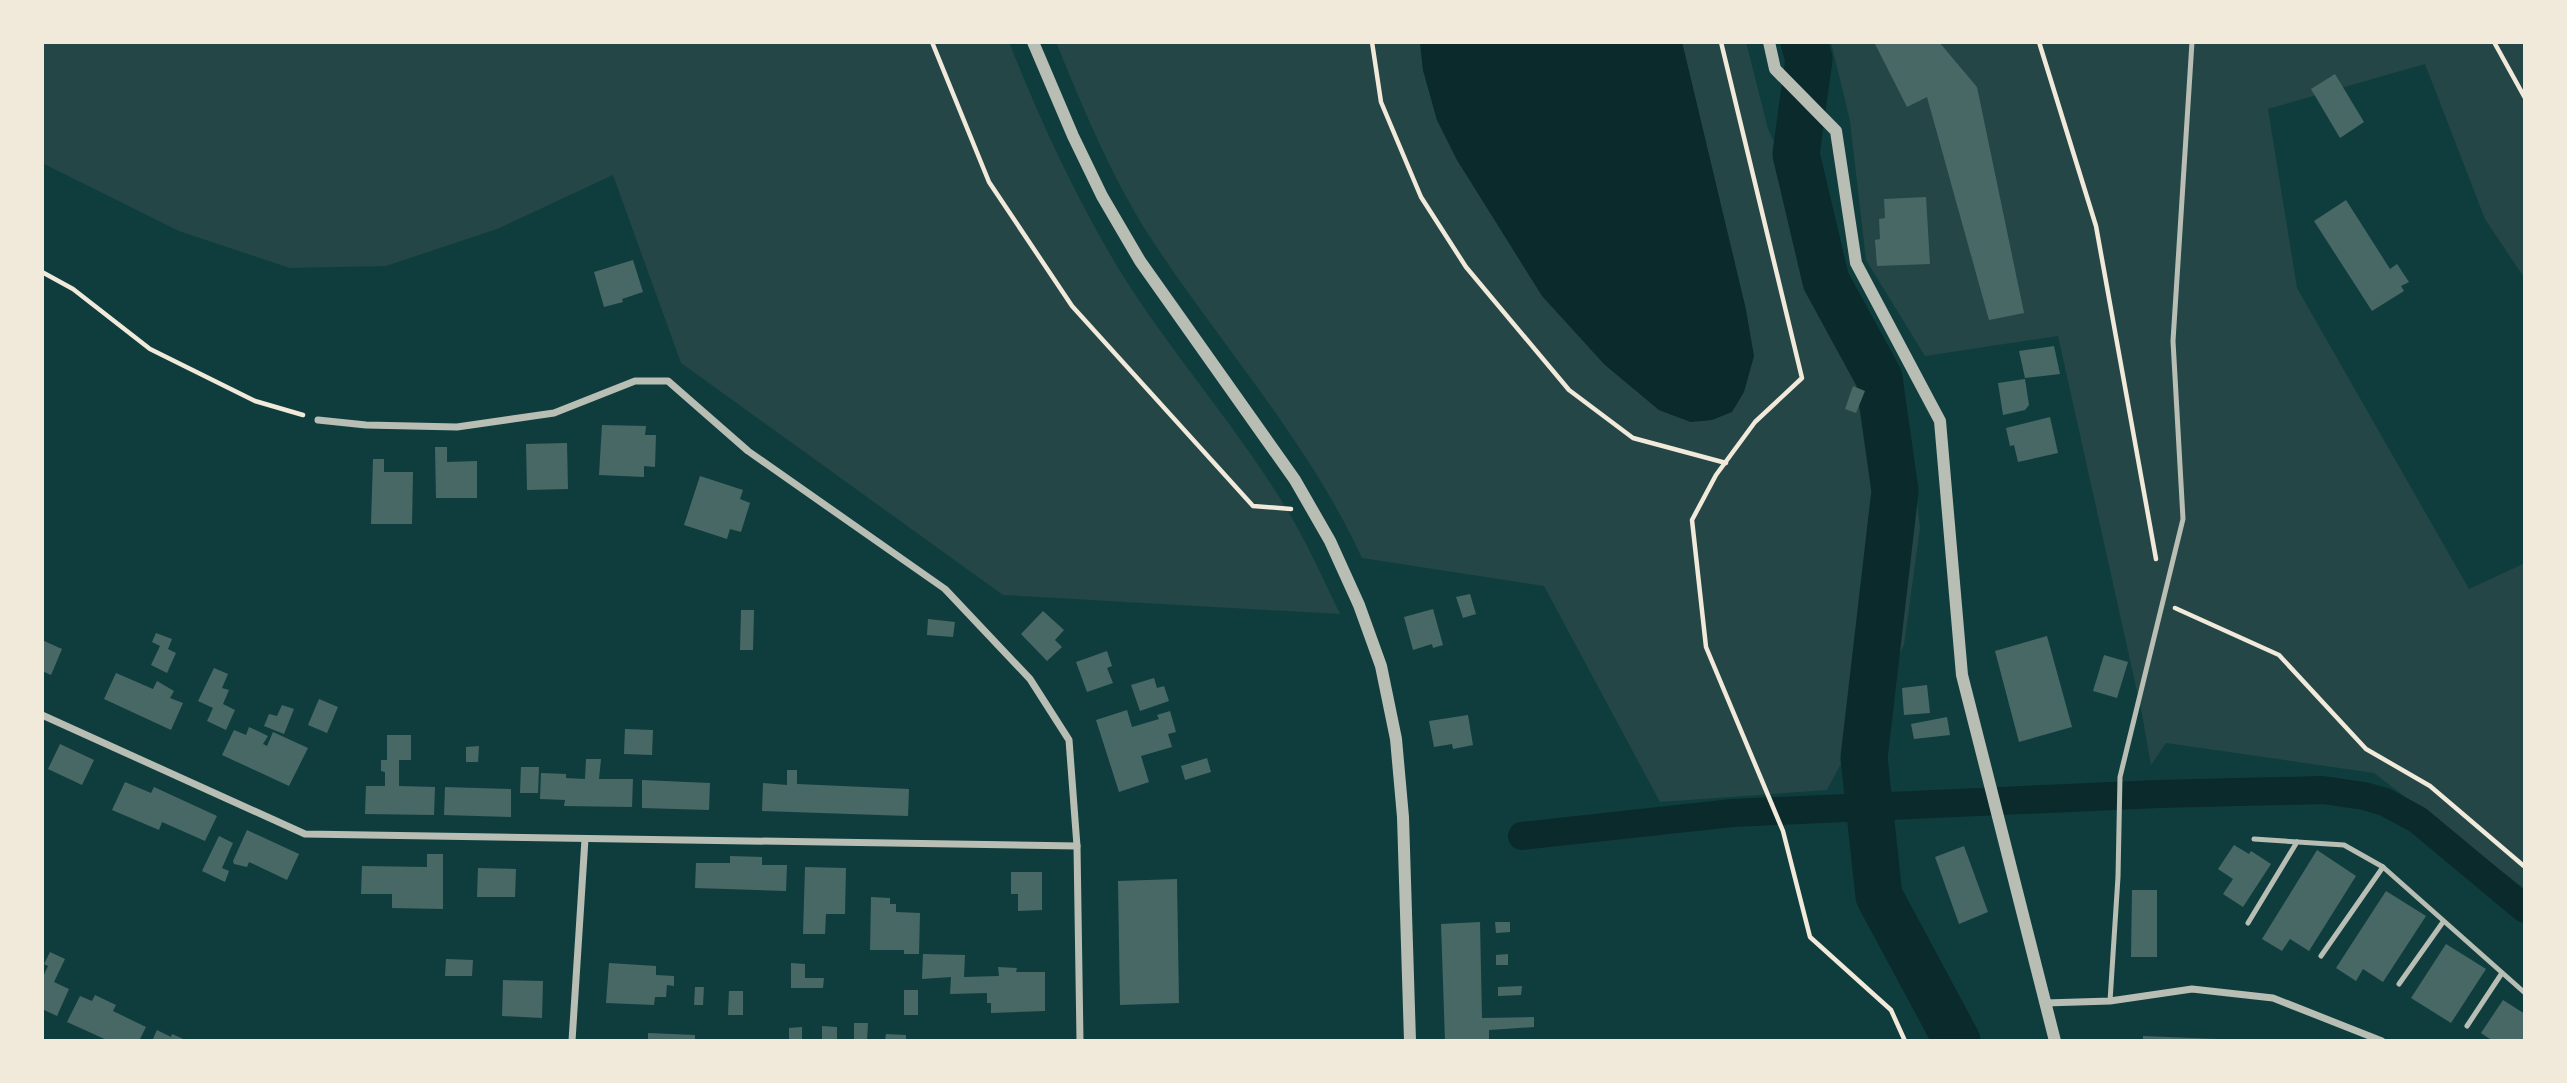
<svg xmlns="http://www.w3.org/2000/svg" width="2567" height="1083" viewBox="0 0 2567 1083" font-family="'Noto Sans',sans-serif">
<style>
.green{fill:#244646}
.water{fill:#0a2a2b}
.lines{fill:none;stroke-linecap:round;stroke-linejoin:round}
.canal{stroke:#0a2a2b;stroke-width:28}
.river{stroke:#0a2a2b;stroke-width:47}
.building{fill:#486865}
.path{stroke:#f1e9da;stroke-width:4.5}
.service{stroke:#b8beb3;stroke-width:5}
.minor{stroke:#b8beb3;stroke-width:7}
.tertiary{stroke:#b8beb3;stroke-width:12}
</style>
<rect width="100%" height="100%" fill="#0f3d3e"/>
<g class="green">
<path d="M 42,42 L 1009,42 C 1040,121 1076,198 1120,271 C 1167,347 1228,416 1276,492 C 1301,530 1320,572 1340,614 L 1003,595 L 681,363 L 613,175 L 497,229 L 386,266 L 290,268 L 179,231 L 42,163 Z"/>
<path d="M 1056,42 L 1420,42 L 1423,70 L 1437,120 L 1457,160 L 1604,364 L 1659,410 L 1691,422 L 1746,310 L 1682,42 L 1746,42 L 1768,129 L 1908,422 L 1920,528 L 1904,645 L 1827,790 L 1660,802 L 1544,586 L 1362,558 C 1311,447 1228,353 1160,252 C 1116,188 1085,113 1056,42 Z"/>
<path d="M 1831,42 L 2525,42 L 2525,279 L 2485,219 L 2425,64 L 2268,109 L 2297,288 L 2469,589 L 2525,563 L 2525,889 L 2374,773 L 2166,743 L 2151,765 L 2142,714 L 2058,336 L 1925,356 L 1866,260 L 1850,121 Z"/>
</g>
<path class="water" d="M 1420,42 L 1682,42 L 1746,310 L 1754,356 L 1744,392 L 1732,412 L 1712,420 L 1691,422 L 1659,410 L 1604,364 L 1542,296 L 1457,160 L 1437,120 L 1423,70 Z"/>
<g class="lines">
<path class="canal" d="M 1522,836 L 1732,813 L 2158,794 L 2323,790 L 2364,796 L 2385,802 L 2418,820 L 2525,909"/>
<path class="river" d="M 1804,42 L 1809,59 L 1796,154 L 1826,281 L 1879,378 L 1895,491 L 1864,758 L 1879,896 L 1957,1041"/>
</g>
<g class="building">
<path d="M 1874,42 L 1939,42 L 1977,87 L 2024,313 L 1989,320 L 1927,97 L 1907,107 Z"/>
<path d="M 2335,74 L 2364,122 L 2340,138 L 2311,89 Z"/>
<path d="M 1926,197 L 1930,264 L 1877,266 L 1875,240 L 1880,239 L 1879,219 L 1885,218 L 1884,199 Z"/>
<path d="M 2346,200 L 2390,269 L 2397,264 L 2409,282 L 2401,286 L 2404,291 L 2372,311 L 2314,221 Z"/>
<path d="M 633,260 L 643,292 L 622,299 L 623,302 L 604,307 L 594,272 Z"/>
<path d="M 2054,346 L 2060,374 L 2025,378 L 2019,351 Z"/>
<path d="M 2025,379 L 2029,405 L 2025,410 L 2003,415 L 1998,383 Z"/>
<path d="M 1853,386 L 1865,391 L 1856,413 L 1845,409 Z"/>
<path d="M 2050,417 L 2058,453 L 2018,462 L 2014,445 L 2010,446 L 2006,428 Z"/>
<path d="M 602,425 L 646,426 L 645,435 L 656,435 L 655,467 L 644,466 L 644,477 L 599,475 Z"/>
<path d="M 567,443 L 568,489 L 527,490 L 526,444 Z"/>
<path d="M 435,447 L 447,447 L 447,462 L 477,461 L 477,498 L 436,498 Z"/>
<path d="M 373,459 L 384,459 L 384,472 L 413,472 L 412,524 L 371,524 Z"/>
<path d="M 700,476 L 743,490 L 740,499 L 750,503 L 741,532 L 730,529 L 727,539 L 684,525 Z"/>
<path d="M 1470,594 L 1476,614 L 1463,618 L 1456,597 Z"/>
<path d="M 1433,609 L 1443,645 L 1433,648 L 1432,644 L 1413,650 L 1404,617 Z"/>
<path d="M 741,610 L 754,610 L 753,650 L 740,650 Z"/>
<path d="M 1043,611 L 1064,630 L 1055,640 L 1062,647 L 1047,661 L 1021,634 Z"/>
<path d="M 928,619 L 955,622 L 953,637 L 927,635 Z"/>
<path d="M 156,633 L 172,639 L 168,649 L 176,653 L 167,673 L 151,665 L 160,646 L 152,642 Z"/>
<path d="M 2047,636 L 2072,727 L 2019,742 L 1995,651 Z"/>
<path d="M 42,640 L 62,649 L 51,675 L 42,671 Z"/>
<path d="M 1107,651 L 1112,666 L 1107,668 L 1113,683 L 1087,692 L 1076,662 Z"/>
<path d="M 2104,655 L 2128,662 L 2117,698 L 2093,691 Z"/>
<path d="M 214,668 L 228,674 L 222,688 L 229,690 L 223,704 L 235,710 L 226,730 L 207,721 L 213,708 L 198,701 Z"/>
<path d="M 116,673 L 153,689 L 157,681 L 174,691 L 170,698 L 183,703 L 171,730 L 104,699 Z"/>
<path d="M 1154,678 L 1157,688 L 1164,686 L 1169,701 L 1140,711 L 1131,685 Z"/>
<path d="M 1927,685 L 1930,713 L 1904,715 L 1902,688 Z"/>
<path d="M 319,699 L 338,707 L 327,733 L 308,725 Z"/>
<path d="M 282,705 L 294,709 L 284,734 L 264,726 L 269,714 L 277,716 Z"/>
<path d="M 1127,710 L 1132,727 L 1159,719 L 1157,715 L 1170,711 L 1176,732 L 1168,734 L 1172,747 L 1141,756 L 1149,782 L 1119,792 L 1096,720 Z"/>
<path d="M 1468,715 L 1473,745 L 1453,749 L 1452,744 L 1434,747 L 1429,721 Z"/>
<path d="M 1947,717 L 1950,735 L 1914,739 L 1911,724 Z"/>
<path d="M 249,727 L 268,736 L 263,744 L 267,746 L 273,732 L 308,748 L 289,786 L 222,755 L 234,730 L 246,735 Z"/>
<path d="M 625,729 L 653,730 L 652,755 L 624,754 Z"/>
<path d="M 387,735 L 411,735 L 411,760 L 399,760 L 399,786 L 435,787 L 434,815 L 365,814 L 366,786 L 385,786 L 385,772 L 381,771 L 381,760 L 387,760 Z"/>
<path d="M 60,744 L 94,760 L 82,785 L 48,769 Z"/>
<path d="M 479,746 L 478,762 L 466,762 L 466,747 Z"/>
<path d="M 1207,758 L 1211,772 L 1185,780 L 1181,766 Z"/>
<path d="M 586,759 L 601,759 L 599,779 L 633,779 L 632,807 L 564,806 L 565,800 L 540,799 L 541,773 L 566,774 L 566,778 L 585,779 Z"/>
<path d="M 521,767 L 539,767 L 538,793 L 520,793 Z"/>
<path d="M 787,770 L 797,770 L 797,784 L 909,789 L 908,816 L 762,811 L 763,783 L 787,785 Z"/>
<path d="M 642,780 L 710,783 L 709,810 L 642,808 Z"/>
<path d="M 125,782 L 151,793 L 154,787 L 217,816 L 205,841 L 162,822 L 159,830 L 112,810 Z"/>
<path d="M 445,787 L 511,789 L 511,817 L 444,815 Z"/>
<path d="M 247,830 L 299,854 L 287,880 L 249,862 L 247,867 L 234,864 L 233,861 Z"/>
<path d="M 219,836 L 233,843 L 222,868 L 229,871 L 225,882 L 202,871 Z"/>
<path d="M 2234,845 L 2249,854 L 2251,851 L 2271,864 L 2243,907 L 2223,894 L 2233,879 L 2218,869 Z"/>
<path d="M 1964,846 L 1988,912 L 1959,924 L 1935,857 Z"/>
<path d="M 2317,850 L 2356,876 L 2309,951 L 2290,939 L 2282,951 L 2262,939 Z"/>
<path d="M 427,854 L 443,854 L 443,909 L 392,908 L 392,894 L 361,894 L 362,866 L 427,867 Z"/>
<path d="M 730,856 L 762,857 L 762,865 L 787,865 L 786,891 L 695,888 L 696,863 L 730,863 Z"/>
<path d="M 805,867 L 846,868 L 845,914 L 826,914 L 825,934 L 803,934 Z"/>
<path d="M 478,868 L 516,869 L 515,897 L 477,897 Z"/>
<path d="M 1011,872 L 1042,872 L 1042,910 L 1018,911 L 1018,894 L 1011,894 Z"/>
<path d="M 1177,879 L 1179,1003 L 1120,1005 L 1118,881 Z"/>
<path d="M 2132,890 L 2157,890 L 2157,957 L 2131,957 Z"/>
<path d="M 2386,891 L 2426,916 L 2383,982 L 2363,969 L 2356,981 L 2336,968 Z"/>
<path d="M 871,897 L 890,898 L 890,904 L 896,904 L 896,912 L 920,913 L 919,954 L 904,954 L 904,950 L 870,950 Z"/>
<path d="M 1480,922 L 1482,1018 L 1534,1017 L 1534,1027 L 1489,1030 L 1489,1041 L 1445,1041 L 1441,924 Z"/>
<path d="M 1495,922 L 1510,922 L 1510,932 L 1496,933 Z"/>
<path d="M 2446,944 L 2486,969 L 2451,1023 L 2411,998 Z"/>
<path d="M 50,952 L 65,959 L 54,982 L 69,989 L 57,1016 L 42,1009 L 42,979 L 48,966 L 44,964 Z"/>
<path d="M 923,954 L 965,955 L 964,977 L 999,976 L 998,967 L 1017,968 L 1016,972 L 1045,972 L 1045,1011 L 991,1013 L 991,1003 L 987,1003 L 987,993 L 950,994 L 951,977 L 922,979 Z"/>
<path d="M 1508,954 L 1508,965 L 1496,965 L 1496,955 Z"/>
<path d="M 446,959 L 473,960 L 472,976 L 445,976 Z"/>
<path d="M 609,963 L 656,966 L 656,975 L 674,976 L 674,986 L 667,985 L 666,997 L 655,997 L 654,1005 L 606,1003 Z"/>
<path d="M 791,963 L 805,964 L 805,978 L 824,978 L 823,988 L 791,988 Z"/>
<path d="M 503,980 L 543,981 L 542,1018 L 502,1016 Z"/>
<path d="M 1522,986 L 1521,995 L 1498,996 L 1498,987 Z"/>
<path d="M 695,987 L 704,987 L 703,1005 L 694,1005 Z"/>
<rect x="904" y="990" width="14" height="25"/>
<path d="M 729,991 L 743,991 L 743,1015 L 728,1015 Z"/>
<path d="M 95,995 L 116,1005 L 113,1011 L 146,1027 L 139,1041 L 109,1041 L 67,1022 L 80,996 L 92,1001 Z"/>
<path d="M 2503,1000 L 2525,1014 L 2525,1041 L 2493,1041 L 2481,1033 Z"/>
<path d="M 854,1023 L 868,1023 L 867,1041 L 854,1041 Z"/>
<path d="M 822,1026 L 837,1027 L 837,1041 L 822,1041 Z"/>
<path d="M 802,1027 L 802,1041 L 789,1041 L 789,1028 Z"/>
<path d="M 157,1030 L 171,1037 L 172,1034 L 188,1041 L 152,1041 Z"/>
<path d="M 648,1033 L 695,1035 L 695,1041 L 648,1041 Z"/>
<path d="M 886,1034 L 906,1035 L 906,1041 L 885,1041 Z"/>
<path d="M 2143,1036 L 2218,1039 L 2217,1041 L 2143,1041 Z"/>
</g>
<g class="lines">
<g class="path">
<path d="M 932,42 L 989,182 L 1072,306 L 1253,506 L 1291,509"/>
<path d="M 1372,42 L 1381,102 L 1421,197 L 1466,267 L 1569,390 L 1633,438 L 1726,463"/>
<path d="M 1721,42 L 1802,378 L 1755,422 L 1716,475 L 1692,520 L 1706,647 L 1783,831 L 1810,937 L 1891,1010 L 1905,1041"/>
<path d="M 2039,42 L 2096,226 L 2156,559"/>
<path d="M 2494,42 L 2525,98"/>
<path d="M 42,272 L 73,289 L 150,349 L 255,401 L 303,415"/>
<path d="M 2175,608 L 2279,655 L 2366,749 L 2430,786 L 2525,867"/>
</g>
<g class="service">
<path d="M 2254,839 L 2344,845 L 2383,867 L 2525,993"/>
<path d="M 2248,923 L 2297,842"/>
<path d="M 2321,956 L 2383,867"/>
<path d="M 2399,984 L 2443,922"/>
<path d="M 2110,1001 L 2118,877 L 2120,777 L 2183,519 L 2173,341 L 2192,42"/>
<path d="M 2467,1026 L 2502,973"/>
</g>
<g class="minor">
<path d="M 318,420 L 366,425 L 457,427 L 554,413 L 635,381 L 668,381 L 748,451 L 945,589 L 1030,679 L 1069,740 L 1077,846 L 1080,1041"/>
<path d="M 42,715 L 305,834 L 1077,846"/>
<path d="M 2045,1003 L 2110,1001 L 2192,989 L 2273,998 L 2382,1041"/>
<path d="M 572,1041 L 585,839"/>
</g>
<g class="tertiary">
<path d="M 1033,42 L 1073,136 L 1102,196 L 1140,261 L 1295,480 L 1330,541 L 1359,605 L 1381,666 L 1396,739 L 1403,817 L 1410,1041"/>
<path d="M 1769,42 L 1775,69 L 1836,131 L 1856,263 L 1940,421 L 1962,675 L 2055,1041"/>
</g>
</g>
<rect width="2567" height="1083" fill="none" stroke="#f1e9da" stroke-width="88"/>
</svg>
